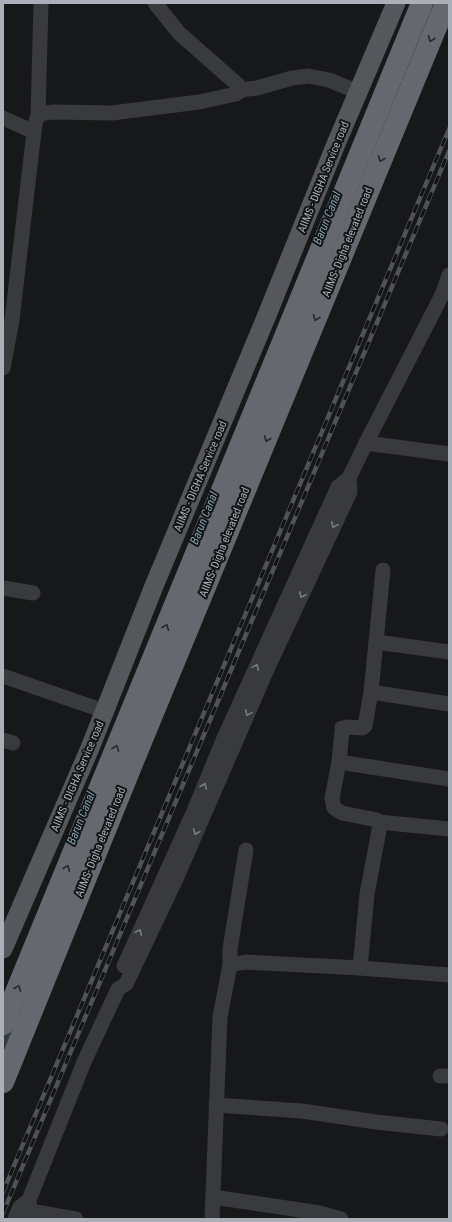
<svg xmlns="http://www.w3.org/2000/svg" width="452" height="1222" viewBox="0 0 452 1222" font-family="'Roboto Condensed',sans-serif">
<style>
.lines{fill:none;stroke-linecap:round;stroke-linejoin:round}
.canal{stroke:#313b41;stroke-width:11}
.minor{stroke:#393a3e;stroke-width:15}
.major{stroke:#55575d;stroke-width:19}
.highway{stroke:#65686f;stroke-width:22}
.rail-casing{stroke:#505257;stroke-width:4.5}
.rail{stroke:#121314;stroke-width:3;stroke-dasharray:9;stroke-linecap:butt}
.oneway{stroke:#27282b}
.oneway2{stroke:#787b81}
.labels{text-anchor:middle;stroke-width:4;stroke-linejoin:round;paint-order:stroke}
.street-label{font-size:11px;fill:#abb0b8;stroke:#121314}
.water-label{font-size:12px;font-style:italic;fill:#859fb0;stroke:#121314}
</style>
<rect width="100%" height="100%" fill="#171819"/>
<g class="lines">
<path class="canal" d="M 3,1043 L 12,1021"/>
<g class="minor">
<path d="M 239,90 L 257,88 L 292,78 L 308,76 L 329,80 L 358,92"/>
<path d="M 38,116 L 41,3"/>
<path d="M 3,118 L 34,132"/>
<path d="M 449,275 L 443,293 L 449,289"/>
<path d="M 3,368 L 12,320 L 34,132 C 36,117 36,113 53,112 L 112,113 L 199,102 L 236,94 L 239,92 L 238,85 L 179,33 L 155,3"/>
<path d="M 366,443 L 449,454"/>
<path d="M 3,588 L 33,593"/>
<path d="M 376,642 L 383,570"/>
<path d="M 3,676 L 104,711"/>
<path d="M 371,692 L 449,704"/>
<path d="M 3,740 L 13,743"/>
<path d="M 339,762 L 449,779"/>
<path d="M 379,822 L 449,829"/>
<path d="M 230,965 L 230,949 L 246,850"/>
<path d="M 124,966 L 194,811 L 224,738 L 338,487 L 349,478"/>
<path d="M 360,968 L 367,894 L 380,825 L 377,820 L 342,813 L 334,808 L 332,798 L 339,762 L 342,731 L 342,728 L 347,727 L 362,728 L 365,726 L 371,692 L 376,642 L 449,652"/>
<path d="M 440,1076 L 449,1076"/>
<path d="M 216,1105 L 302,1111 L 376,1122 L 441,1129"/>
<path d="M 213,1197 L 320,1213 L 341,1219"/>
<path d="M 21,1207 L 30,1211 L 76,1219"/>
<path d="M 15,1219 L 20,1207 L 28,1201"/>
<path d="M 27,1219 L 30,1211 L 29,1200 L 84,1062 L 118,989 L 126,984 L 176,879 L 268,667 L 350,492 L 349,478 L 366,443 L 443,293"/>
<path d="M 212,1219 L 220,1017 L 230,965 L 245,962 L 360,968 L 449,975"/>
</g>
<path class="major" d="M 3,949 L 90,748 L 154,586 L 267,315 L 336,144 L 396,3"/>
<g class="highway">
<path d="M 3,1024 C 142,684 283,344 422,3"/>
<path d="M 3,1082 L 131,766 L 446,3"/>
</g>
<defs>
<g id="rail">
<path d="M 3,1192 L 449,129"/>
<path d="M 3,1213 L 449,151"/>
</g>
</defs>
<use href="#rail" class="rail-casing"/>
<use href="#rail" class="rail"/>
</g>
<defs><path id="oneway-chevron" d="M-2-3.5L2.5 0L-2 3.5" fill="none" stroke-width="1.6" stroke-linecap="round" stroke-linejoin="round"/></defs>
<g class="oneway">
<use href="#oneway-chevron" transform="translate(431 39) rotate(112)"/>
<use href="#oneway-chevron" transform="translate(381 159) rotate(112)"/>
<use href="#oneway-chevron" transform="translate(316 318) rotate(112)"/>
<use href="#oneway-chevron" transform="translate(267 439) rotate(113)"/>
<use href="#oneway-chevron" transform="translate(166 627) rotate(-68)"/>
<use href="#oneway-chevron" transform="translate(116 748) rotate(-68)"/>
<use href="#oneway-chevron" transform="translate(67 868) rotate(-68)"/>
<use href="#oneway-chevron" transform="translate(18 988) rotate(-68)"/>
</g>
<g class="oneway2">
<use href="#oneway-chevron" transform="translate(334 525) rotate(115)"/>
<use href="#oneway-chevron" transform="translate(302 595) rotate(115)"/>
<use href="#oneway-chevron" transform="translate(256 667) rotate(-66)"/>
<use href="#oneway-chevron" transform="translate(248 713) rotate(114)"/>
<use href="#oneway-chevron" transform="translate(204 786) rotate(-67)"/>
<use href="#oneway-chevron" transform="translate(196 832) rotate(113)"/>
<use href="#oneway-chevron" transform="translate(139 932) rotate(-66)"/>
</g>
<g class="labels">
<g class="street-label">
<text transform="translate(323 177) rotate(-68)" y="4">AIIMS - DIGHA Service road</text>
<text transform="translate(347 242) rotate(-68)" y="4">AIIMS- Digha elevated road</text>
<text transform="translate(200 476) rotate(-67)" y="4">AIIMS - DIGHA Service road</text>
<text transform="translate(224 542) rotate(-68)" y="4">AIIMS- Digha elevated road</text>
<text transform="translate(77 776) rotate(-67)" y="4">AIIMS - DIGHA Service road</text>
<text transform="translate(100 842) rotate(-68)" y="4">AIIMS- Digha elevated road</text>
</g>
<g class="water-label">
<text transform="translate(327 218) rotate(-68)" y="4">Barun Canal</text>
<text transform="translate(204 518) rotate(-68)" y="4">Barun Canal</text>
<text transform="translate(81 818) rotate(-68)" y="4">Barun Canal</text>
</g>
</g>
<rect width="452" height="1222" fill="none" stroke="#abb0b8" stroke-width="8"/>
</svg>
